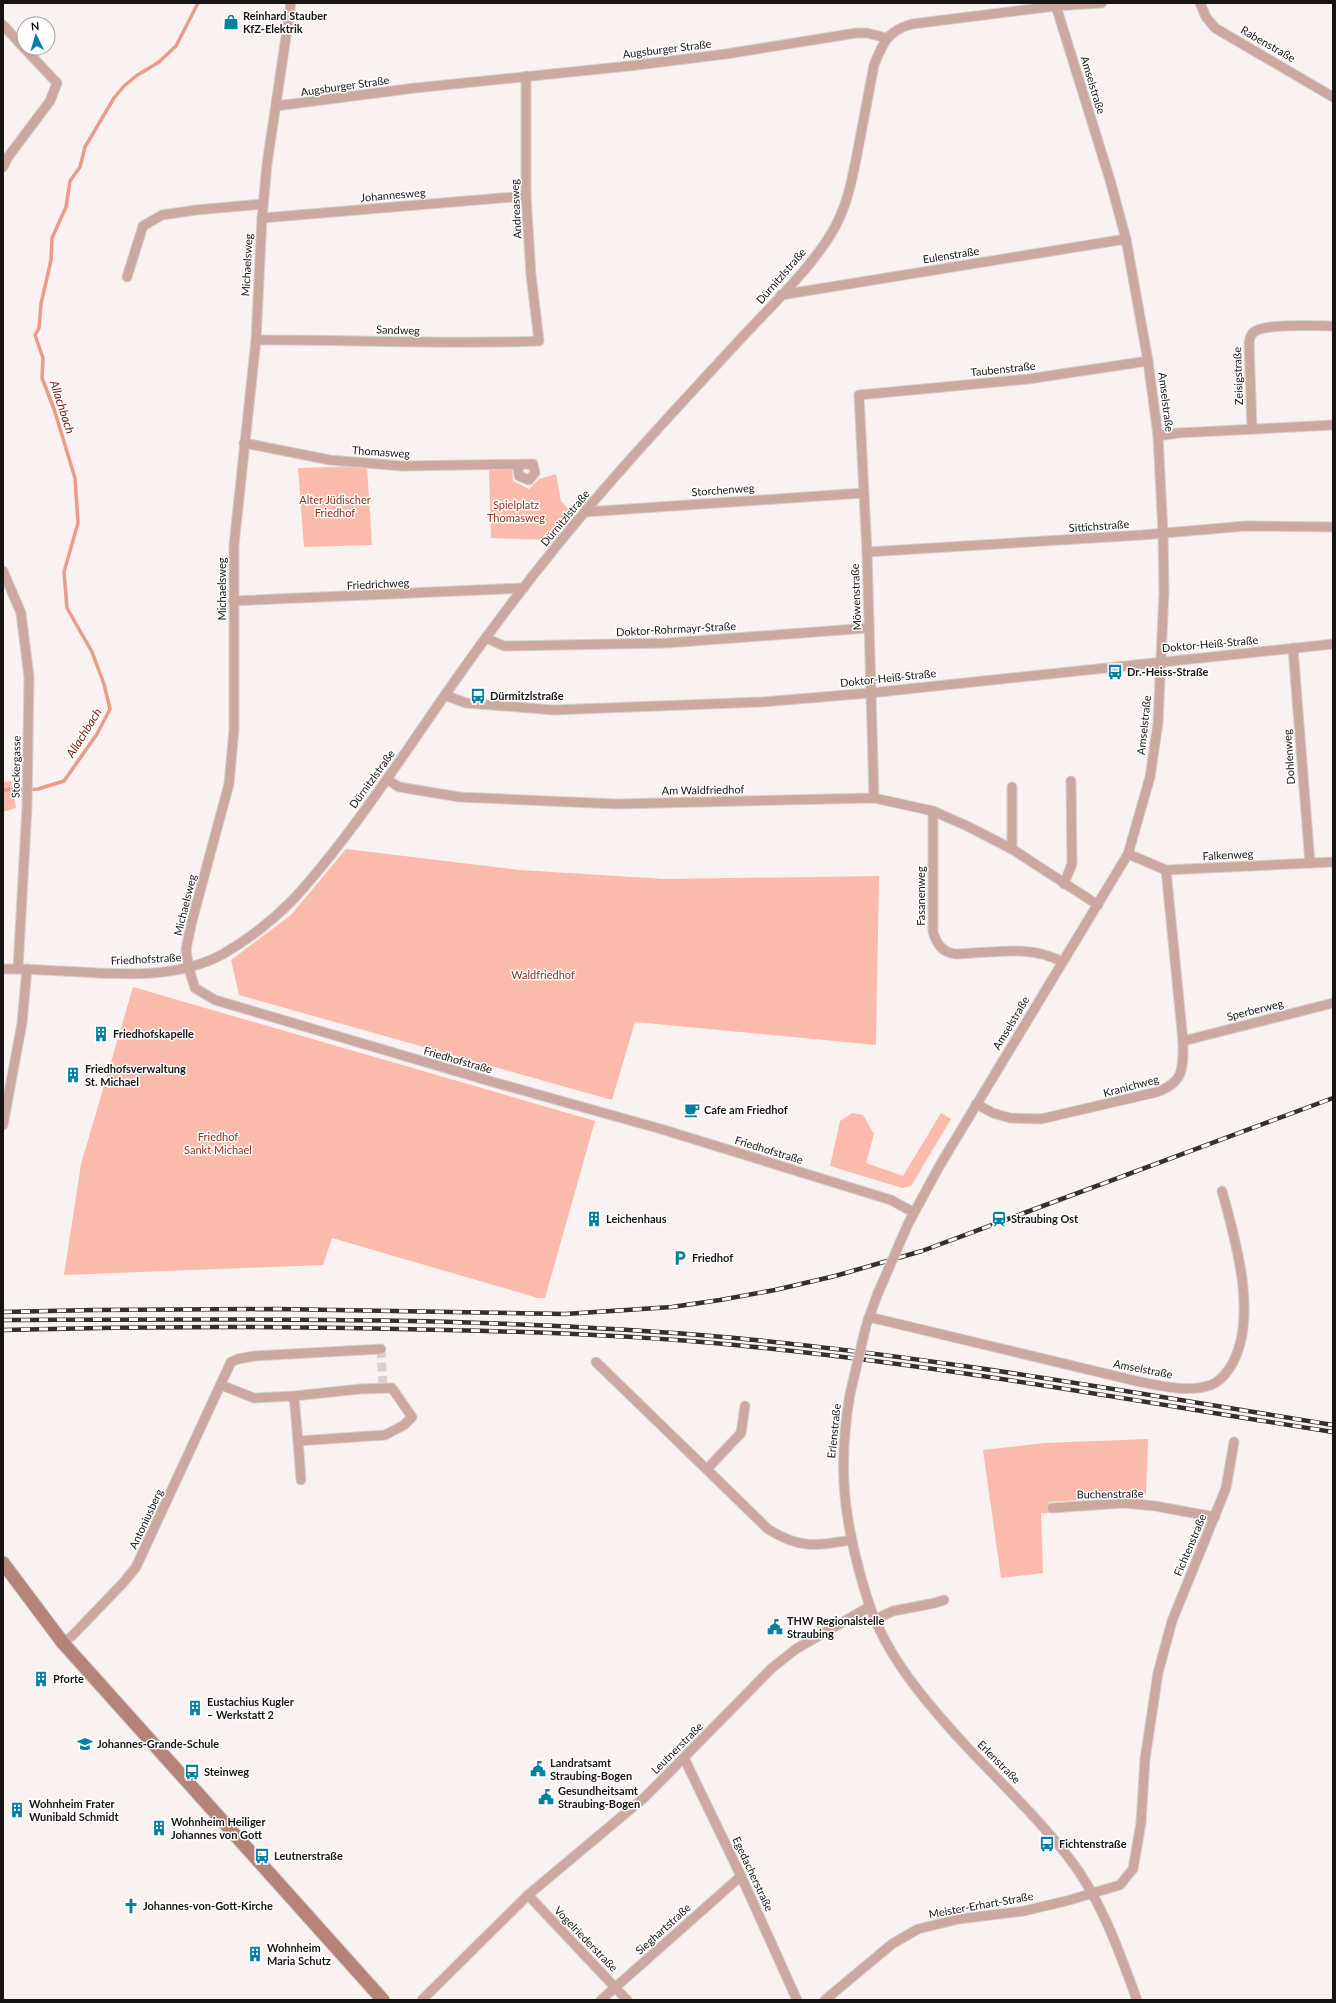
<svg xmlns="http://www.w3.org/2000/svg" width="1336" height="2003" viewBox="0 0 1336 2003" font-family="Lato,sans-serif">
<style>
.green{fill:#fbbbac}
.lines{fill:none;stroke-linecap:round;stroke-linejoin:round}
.stream{stroke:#ea9c8b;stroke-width:3.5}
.street-tunnel{stroke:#d7d1d0;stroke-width:9;stroke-dasharray:9 4.5;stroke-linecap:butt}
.street-casing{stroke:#d5cfce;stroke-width:11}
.secondary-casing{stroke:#d5cfce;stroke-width:15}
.street{stroke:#cca8a0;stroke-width:9}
.secondary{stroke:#b68378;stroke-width:13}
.rail-casing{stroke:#33302f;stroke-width:4.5}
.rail{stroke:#fff;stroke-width:3;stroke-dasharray:9;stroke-linecap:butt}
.street-bridge-casing{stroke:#d5cfce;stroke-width:11;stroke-linecap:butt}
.street-bridge{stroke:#cca8a0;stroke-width:9}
.labels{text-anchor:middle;stroke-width:3;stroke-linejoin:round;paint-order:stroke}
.poi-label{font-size:11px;font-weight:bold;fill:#171514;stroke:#fff;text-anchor:start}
.street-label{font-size:11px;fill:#171514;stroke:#fff}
.park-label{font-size:11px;fill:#8b301f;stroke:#fff}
.water-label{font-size:12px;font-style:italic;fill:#731907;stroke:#fff}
</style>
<rect width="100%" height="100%" fill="#f9f2f1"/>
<g class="green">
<path d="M 367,466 L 372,545 L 304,547 L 298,468 Z"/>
<path d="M 512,468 L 513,481 L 529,489 L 539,479 L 556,474 L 561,501 L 574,514 L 549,540 L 491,538 L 489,470 Z"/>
<path d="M 11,781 L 16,808 L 3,812 L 3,782 Z"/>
<path d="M 346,849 L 520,870 L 665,879 L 879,876 L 876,1045 L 635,1022 L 612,1100 L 239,995 L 231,960 L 291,915 Z"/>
<path d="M 133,987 L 595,1121 L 545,1298 L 538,1298 L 332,1238 L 323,1265 L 64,1275 L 81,1164 Z"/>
<path d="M 852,1113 L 863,1115 L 874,1134 L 866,1163 L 903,1176 L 941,1113 L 951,1119 L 911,1186 L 902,1188 L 830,1166 L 840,1121 Z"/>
<path d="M 1148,1439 L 1146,1495 L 1049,1502 L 1050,1513 L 1041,1513 L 1043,1573 L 1001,1578 L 983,1450 L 1044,1443 Z"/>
</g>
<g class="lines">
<path class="stream" d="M 3,790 L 38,789 L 64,781 L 97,734 L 110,709 L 104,684 L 92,652 L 67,608 L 64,572 L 78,523 L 75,478 L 54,409 L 42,378 L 43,358 L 35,335 L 39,328 L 41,304 L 51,260 L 52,238 L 66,207 L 70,181 L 80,167 L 85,147 L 114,98 L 124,86 L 136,76 L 159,62 L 176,46 L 198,3"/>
<path class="street-tunnel" d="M 381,1349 L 383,1388"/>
<defs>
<g id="street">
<path d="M 291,3 L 267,164 L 262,218 L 256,340 L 234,545 L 234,730 L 229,784 L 192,921 L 186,949 L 189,969 L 195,988 L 215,1000 L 493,1082 L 661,1129 L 891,1200 L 913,1212"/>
<path d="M 1200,3 L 1206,17 L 1215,28 L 1333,97"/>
<path d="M 3,25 L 24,48"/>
<path d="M 276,106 L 415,88 L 629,66 L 726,54 L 856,33 L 867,33 L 887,38"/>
<path d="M 3,167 L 8,157 L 50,101 L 57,83 L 24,48"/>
<path d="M 262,218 L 526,196"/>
<path d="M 127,277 L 143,226 L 162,215 L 196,210 L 263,204"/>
<path d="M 781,295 L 1126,239"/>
<path d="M 256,340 C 350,339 444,345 539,341 L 531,275 L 526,196 L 526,76"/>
<path d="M 1252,429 L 1249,343 C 1250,338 1250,335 1254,332 C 1265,323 1317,326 1333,326"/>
<path d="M 1158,436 L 1178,433 L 1333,425"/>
<path d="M 244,443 L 330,460 L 402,466 L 533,464 L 535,473 L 529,480 L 519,476 L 517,465"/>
<path d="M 585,512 L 863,493"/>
<path d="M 867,552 L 1142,535 L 1246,526 L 1333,527"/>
<path d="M 3,571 L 21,613 L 29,677 L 27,807 L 18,968"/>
<path d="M 233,601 L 524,588"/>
<path d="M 486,638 L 504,646 L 667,643 L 869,628"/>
<path d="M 1293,648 L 1310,863"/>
<path d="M 445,695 L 466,703 L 554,710 L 762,702 L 870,693 L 1333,644"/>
<path d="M 388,780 L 399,787 L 459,797 L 617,804 L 874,798 L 933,811 L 967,826 L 1012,849 L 1098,905"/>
<path d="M 874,798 L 867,552 L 859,395 L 1028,379 L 1148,361"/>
<path d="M 933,811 L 933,932 C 937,945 943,953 957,954 C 991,953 1032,944 1062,962"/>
<path d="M 1012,849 L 1012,787"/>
<path d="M 1128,854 L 1166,870 L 1333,862"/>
<path d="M 1064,884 L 1072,864 L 1071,781"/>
<path d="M 3,969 C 72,967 160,989 223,954 C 280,921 308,885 348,833 C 382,788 413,741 445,695 C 481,643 519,592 559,543 C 614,475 674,411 734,346 C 765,312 807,273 831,234 C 848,207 853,175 859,144 C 864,118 869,91 874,65 C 883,43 887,31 912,24 L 1056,6 L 1102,3"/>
<path d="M 1183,1041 L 1333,1003"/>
<path d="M 976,1104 L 993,1113 L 1010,1118 L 1041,1119 L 1157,1092 C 1185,1082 1183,1067 1183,1041 L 1166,870"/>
<path d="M 3,1125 L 22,1023 L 27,969"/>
<path d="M 908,1224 L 940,1165 L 1128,854 L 1150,777 L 1158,723 L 1164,592 L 1163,533 L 1158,436 L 1148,361 L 1126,239 L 1110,180 L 1055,3"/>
<path d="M 869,1317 L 1136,1381 C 1161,1386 1187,1393 1211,1385 C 1218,1382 1225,1375 1229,1369 C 1260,1323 1236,1241 1222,1191"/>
<path d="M 867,1323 L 878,1293"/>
<path d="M 596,1362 L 768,1529 C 799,1549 816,1546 851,1540"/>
<path d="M 221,1385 L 254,1398 L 294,1396 L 298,1441 L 385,1435 L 404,1425 L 412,1417 L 392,1388 L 360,1389 L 294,1396"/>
<path d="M 850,1394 C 839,1459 842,1507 859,1570 C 866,1596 873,1619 886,1642 C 904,1677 940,1718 967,1747 C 1002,1784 1038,1818 1069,1858 C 1101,1899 1119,1951 1137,2000"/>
<path d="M 298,1441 L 301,1480"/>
<path d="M 707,1469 L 741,1433 L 745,1406"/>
<path d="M 1052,1508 L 1124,1503 L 1155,1506 L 1215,1517"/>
<path d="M 874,1620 L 893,1611 L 935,1603 L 944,1600"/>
<path d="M 63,1643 L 72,1636 L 123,1583 L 136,1567 L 231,1362 L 238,1359 L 254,1356 L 381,1349"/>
<path d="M 684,1758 L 741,1876 L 797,2000"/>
<path d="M 528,1895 L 627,2000"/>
<path d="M 422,2000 L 528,1895 L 645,1797 L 772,1668 L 796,1649 L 869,1607"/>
<path d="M 601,2000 L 741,1876"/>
<path d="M 825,2000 L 892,1944 L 918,1929 L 959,1919 L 1024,1911 L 1066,1901 L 1120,1885 L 1133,1869 L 1141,1823 L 1145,1759 L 1158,1673 L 1172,1621 L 1226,1488 L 1234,1442"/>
</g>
<path id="secondary" d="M 3,1563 L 63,1643 L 383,2000"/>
</defs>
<use href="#street" class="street-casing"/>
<use href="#secondary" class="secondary-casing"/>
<use href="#street" class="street"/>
<use href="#secondary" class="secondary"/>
<defs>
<g id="rail">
<path d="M 3,1312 L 94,1310 L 277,1309 L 565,1314 L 672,1307 L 720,1300 L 775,1290 L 835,1276 L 922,1251 L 1333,1098"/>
<path d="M 3,1320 C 247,1319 491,1316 735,1338 C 935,1357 1134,1393 1333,1425"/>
<path d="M 3,1330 C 151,1326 298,1326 446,1330 C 542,1332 639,1336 735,1345 C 935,1364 1134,1401 1333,1432"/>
</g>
</defs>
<use href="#rail" class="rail-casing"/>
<use href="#rail" class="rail"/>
<defs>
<g id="street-bridge">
<path d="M 878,1293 L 908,1224"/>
<path d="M 850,1394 L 866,1326"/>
</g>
</defs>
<use href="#street-bridge" class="street-bridge-casing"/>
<use href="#street-bridge" class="street-bridge"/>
</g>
<defs>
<symbol id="shop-bare" viewBox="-9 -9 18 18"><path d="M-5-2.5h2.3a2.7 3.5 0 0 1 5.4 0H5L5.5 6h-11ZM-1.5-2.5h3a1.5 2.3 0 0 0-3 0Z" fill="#0581a6" stroke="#fff" stroke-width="2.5" paint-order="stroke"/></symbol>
<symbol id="bus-bare" viewBox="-9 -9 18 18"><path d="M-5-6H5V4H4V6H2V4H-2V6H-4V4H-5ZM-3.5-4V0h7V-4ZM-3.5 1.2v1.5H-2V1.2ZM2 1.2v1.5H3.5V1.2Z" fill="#0581a6" stroke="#fff" stroke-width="2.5" paint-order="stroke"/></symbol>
<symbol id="building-bare" viewBox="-9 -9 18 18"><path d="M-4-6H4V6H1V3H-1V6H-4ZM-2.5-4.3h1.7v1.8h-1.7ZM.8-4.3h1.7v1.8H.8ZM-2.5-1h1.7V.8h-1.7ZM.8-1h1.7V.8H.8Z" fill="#0581a6" stroke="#fff" stroke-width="2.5" paint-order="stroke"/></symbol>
<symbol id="cafe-bare" viewBox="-9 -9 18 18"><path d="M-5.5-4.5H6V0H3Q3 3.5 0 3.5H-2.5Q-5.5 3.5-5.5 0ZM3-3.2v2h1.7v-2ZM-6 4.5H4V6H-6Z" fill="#0581a6" stroke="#fff" stroke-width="2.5" paint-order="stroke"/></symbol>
<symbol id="station-bare" viewBox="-9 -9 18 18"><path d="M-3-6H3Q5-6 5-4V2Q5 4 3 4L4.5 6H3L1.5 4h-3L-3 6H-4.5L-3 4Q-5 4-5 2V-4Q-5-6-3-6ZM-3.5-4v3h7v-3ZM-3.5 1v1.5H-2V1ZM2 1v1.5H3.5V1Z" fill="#0581a6" stroke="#fff" stroke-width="2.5" paint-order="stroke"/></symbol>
<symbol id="parking-bare" viewBox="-9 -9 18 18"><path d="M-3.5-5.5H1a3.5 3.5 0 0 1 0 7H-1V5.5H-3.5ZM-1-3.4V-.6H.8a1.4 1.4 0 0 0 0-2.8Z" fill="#0581a6" stroke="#fff" stroke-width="2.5" paint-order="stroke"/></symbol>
<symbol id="civic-bare" viewBox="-9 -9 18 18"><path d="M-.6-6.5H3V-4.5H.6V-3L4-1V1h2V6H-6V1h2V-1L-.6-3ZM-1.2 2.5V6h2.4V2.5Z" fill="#0581a6" stroke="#fff" stroke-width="2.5" paint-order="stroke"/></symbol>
<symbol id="school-bare" viewBox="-9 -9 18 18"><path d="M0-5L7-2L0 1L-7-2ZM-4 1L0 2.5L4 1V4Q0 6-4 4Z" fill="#0581a6" stroke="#fff" stroke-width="2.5" paint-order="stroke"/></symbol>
<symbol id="church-bare" viewBox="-9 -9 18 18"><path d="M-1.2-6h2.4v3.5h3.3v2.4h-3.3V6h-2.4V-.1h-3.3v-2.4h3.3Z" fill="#0581a6" stroke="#fff" stroke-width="2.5" paint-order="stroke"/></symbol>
</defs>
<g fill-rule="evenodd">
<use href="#shop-bare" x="220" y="11" width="22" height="22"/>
<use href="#bus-bare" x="1104" y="661" width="22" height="22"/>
<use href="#bus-bare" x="467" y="685" width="22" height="22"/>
<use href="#building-bare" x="90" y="1023" width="22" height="22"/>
<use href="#building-bare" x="62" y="1064" width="22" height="22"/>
<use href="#cafe-bare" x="681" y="1099" width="22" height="22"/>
<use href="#building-bare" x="583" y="1208" width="22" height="22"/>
<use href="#station-bare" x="988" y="1208" width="22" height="22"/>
<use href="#parking-bare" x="669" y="1247" width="22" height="22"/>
<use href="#civic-bare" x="764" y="1616" width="22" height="22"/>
<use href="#building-bare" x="30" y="1668" width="22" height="22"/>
<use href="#building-bare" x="184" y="1697" width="22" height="22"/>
<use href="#school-bare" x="74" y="1733" width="22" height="22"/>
<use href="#civic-bare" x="527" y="1758" width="22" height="22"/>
<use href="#bus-bare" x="181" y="1761" width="22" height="22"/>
<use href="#civic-bare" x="535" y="1786" width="22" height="22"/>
<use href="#building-bare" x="6" y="1799" width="22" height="22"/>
<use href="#building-bare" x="148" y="1817" width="22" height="22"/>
<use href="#bus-bare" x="1036" y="1833" width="22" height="22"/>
<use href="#bus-bare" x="251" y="1845" width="22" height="22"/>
<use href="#church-bare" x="120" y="1895" width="22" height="22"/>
<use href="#building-bare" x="244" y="1943" width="22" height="22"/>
</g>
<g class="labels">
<g class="poi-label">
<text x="243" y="20">Reinhard Stauber<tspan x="243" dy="13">KfZ-Elektrik</tspan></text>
<text x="1127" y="676">Dr.-Heiss-Straße</text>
<text x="490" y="700">Dürmitzlstraße</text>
<text x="113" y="1038">Friedhofskapelle</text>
<text x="85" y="1073">Friedhofsverwaltung<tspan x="85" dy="13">St. Michael</tspan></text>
<text x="704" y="1114">Cafe am Friedhof</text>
<text x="606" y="1223">Leichenhaus</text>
<text x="1011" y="1223">Straubing Ost</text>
<text x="692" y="1262">Friedhof</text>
<text x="787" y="1625">THW Regionalstelle<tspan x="787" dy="13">Straubing</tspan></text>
<text x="53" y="1683">Pforte</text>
<text x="207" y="1706">Eustachius Kugler<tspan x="207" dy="13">– Werkstatt 2</tspan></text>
<text x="97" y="1748">Johannes-Grande-Schule</text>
<text x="550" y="1767">Landratsamt<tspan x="550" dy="13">Straubing-Bogen</tspan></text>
<text x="204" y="1776">Steinweg</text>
<text x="558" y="1795">Gesundheitsamt<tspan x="558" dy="13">Straubing-Bogen</tspan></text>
<text x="29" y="1808">Wohnheim Frater<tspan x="29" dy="13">Wunibald Schmidt</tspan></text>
<text x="171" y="1826">Wohnheim Heiliger<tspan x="171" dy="13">Johannes von Gott</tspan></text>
<text x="1059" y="1848">Fichtenstraße</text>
<text x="274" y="1860">Leutnerstraße</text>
<text x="143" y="1910">Johannes-von-Gott-Kirche</text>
<text x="267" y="1952">Wohnheim<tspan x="267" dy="13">Maria Schutz</tspan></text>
</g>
<g class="street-label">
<text transform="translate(1268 44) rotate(30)" y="4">Rabenstraße</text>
<text transform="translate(667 49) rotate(-7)" y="4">Augsburger Straße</text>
<text transform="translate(1093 85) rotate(73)" y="4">Amselstraße</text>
<text transform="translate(345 86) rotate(-8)" y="4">Augsburger Straße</text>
<text transform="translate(393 195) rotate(-5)" y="4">Johannesweg</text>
<text transform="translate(516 209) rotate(-93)" y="4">Andreasweg</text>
<text transform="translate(951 255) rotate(-9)" y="4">Eulenstraße</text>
<text transform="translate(247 265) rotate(-87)" y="4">Michaelsweg</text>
<text transform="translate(781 276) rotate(-49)" y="4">Dürnitzlstraße</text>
<text transform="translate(398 330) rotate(2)" y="4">Sandweg</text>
<text transform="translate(1003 369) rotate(-6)" y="4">Taubenstraße</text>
<text transform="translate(1238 376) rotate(-92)" y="4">Zeisigstraße</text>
<text transform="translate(1166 402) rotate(83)" y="4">Amselstraße</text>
<text transform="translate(381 452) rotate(4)" y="4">Thomasweg</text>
<text transform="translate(723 490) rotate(-4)" y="4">Storchenweg</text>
<text transform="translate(565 518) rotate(-50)" y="4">Dürnitzlstraße</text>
<text transform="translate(1099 526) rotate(-4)" y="4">Sittichstraße</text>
<text transform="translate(378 584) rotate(-3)" y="4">Friedrichweg</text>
<text transform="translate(222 589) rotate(-90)" y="4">Michaelsweg</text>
<text transform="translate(856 597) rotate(-92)" y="4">Möwenstraße</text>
<text transform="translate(676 629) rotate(-3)" y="4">Doktor-Rohrmayr-Straße</text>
<text transform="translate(1210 644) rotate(-5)" y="4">Doktor-Heiß-Straße</text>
<text transform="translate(888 678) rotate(-6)" y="4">Doktor-Heiß-Straße</text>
<text transform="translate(1144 725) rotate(-84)" y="4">Amselstraße</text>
<text transform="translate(1289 757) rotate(-94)" y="4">Dohlenweg</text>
<text transform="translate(16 767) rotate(-89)" y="4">Stockergasse</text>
<text transform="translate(372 779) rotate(-54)" y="4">Dürnitzlstraße</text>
<text transform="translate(703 790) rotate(-1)" y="4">Am Waldfriedhof</text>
<text transform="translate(1228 855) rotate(-3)" y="4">Falkenweg</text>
<text transform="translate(921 896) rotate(-90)" y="4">Fasanenweg</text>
<text transform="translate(185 905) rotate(-76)" y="4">Michaelsweg</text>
<text transform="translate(146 959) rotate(-3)" y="4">Friedhofstraße</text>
<text transform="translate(1255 1010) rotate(-14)" y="4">Sperberweg</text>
<text transform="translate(1011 1023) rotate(-59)" y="4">Amselstraße</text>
<text transform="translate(458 1060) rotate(16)" y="4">Friedhofstraße</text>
<text transform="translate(1131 1086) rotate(-15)" y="4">Kranichweg</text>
<text transform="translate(769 1150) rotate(17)" y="4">Friedhofstraße</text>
<text transform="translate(1143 1369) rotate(11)" y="4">Amselstraße</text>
<text transform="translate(834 1431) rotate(-84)" y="4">Erlenstraße</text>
<text transform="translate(1110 1494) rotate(-1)" y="4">Buchenstraße</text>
<text transform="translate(146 1519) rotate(-65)" y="4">Antoniusberg</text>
<text transform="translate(1190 1545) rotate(-67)" y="4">Fichtenstraße</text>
<text transform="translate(677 1748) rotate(-45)" y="4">Leutnerstraße</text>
<text transform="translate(999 1762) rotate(45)" y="4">Erlenstraße</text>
<text transform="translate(753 1874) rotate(65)" y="4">Egedacherstraße</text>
<text transform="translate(981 1905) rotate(-10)" y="4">Meister-Erhart-Straße</text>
<text transform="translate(663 1929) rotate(-42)" y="4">Sieghartstraße</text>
<text transform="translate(586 1939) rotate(46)" y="4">Vogelriederstraße</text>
</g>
<g class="park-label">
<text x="335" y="504">Alter Jüdischer<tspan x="335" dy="13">Friedhof</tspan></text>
<text x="516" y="509">Spielplatz<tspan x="516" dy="13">Thomasweg</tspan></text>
<text x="543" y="979">Waldfriedhof</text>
<text x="218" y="1141">Friedhof<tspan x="218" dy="13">Sankt Michael</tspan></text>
</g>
<g class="water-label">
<text transform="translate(62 407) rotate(72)" y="4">Allachbach</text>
<text transform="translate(84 733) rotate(-58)" y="4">Allachbach</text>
</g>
</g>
<rect width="1336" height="2003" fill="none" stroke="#171514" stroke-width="8"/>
<g transform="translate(36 36) rotate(355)"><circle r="19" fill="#ffffff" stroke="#a2a1a1"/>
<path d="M0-3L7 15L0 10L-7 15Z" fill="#0581a6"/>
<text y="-6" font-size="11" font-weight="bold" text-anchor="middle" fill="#171514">N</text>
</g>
</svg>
